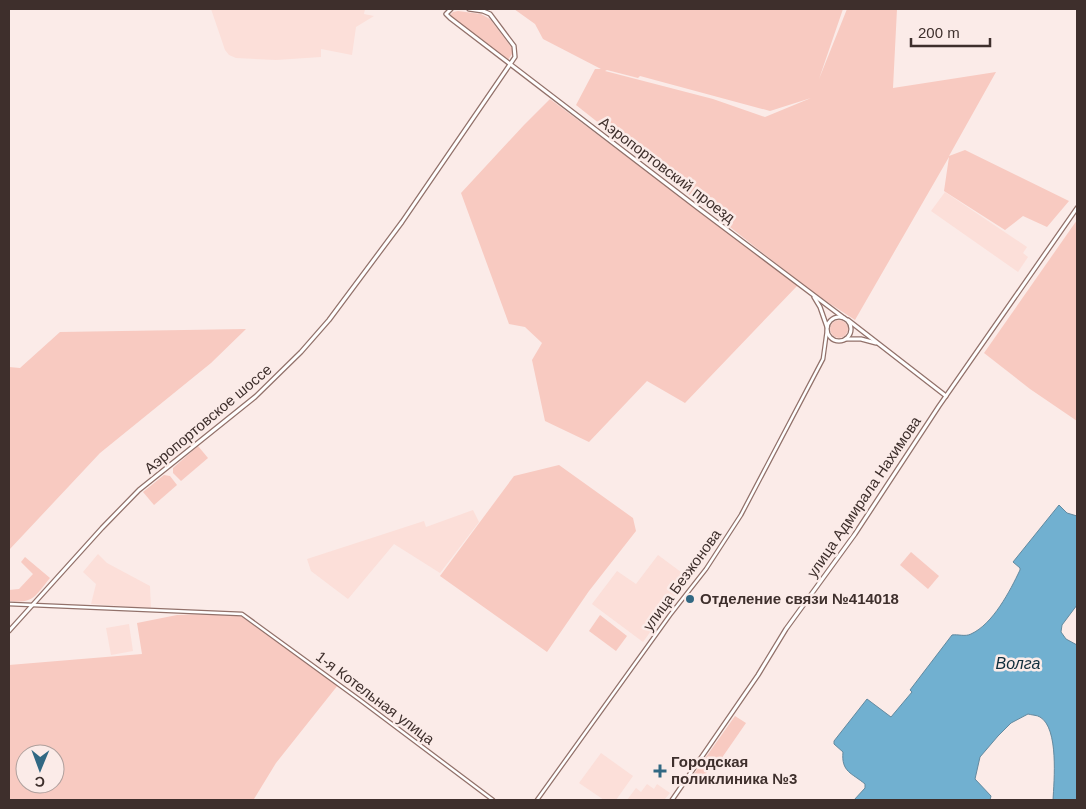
<svg xmlns="http://www.w3.org/2000/svg" width="1086" height="809" viewBox="0 0 1086 809" font-family="Arial,sans-serif">
<style>
.built{fill:#fcdfd9}
.green{fill:#f8cac1;fill-rule:evenodd}
.water{fill:#71b0d0;stroke:#62899f}
.lines{fill:none;stroke-linecap:round;stroke-linejoin:round}
.tertiary-casing{stroke:#92716a;stroke-width:5}
.secondary-casing{stroke:#92716a;stroke-width:5.5}
.tertiary{stroke:#fff;stroke-width:2.5}
.secondary{stroke:#fff;stroke-width:3}
.poi-dot{fill:#316883;stroke:#fbebe8;stroke-width:2}
.labels{text-anchor:middle;stroke-width:5;stroke-linejoin:round;paint-order:stroke}
.street-label{font-size:15px;fill:#3e2f2c;stroke:#fbebe8}
.poi-label{font-size:15px;font-weight:bold;fill:#3e2f2c;stroke:#fbebe8;text-anchor:start}
.water-label{font-size:16px;font-style:italic;fill:#102e3c;stroke:#fbebe8}
</style>
<rect width="100%" height="100%" fill="#fbebe8"/>
<g class="built">
<path d="M 211,9 L 365,9 L 364,14 L 374,16 L 356,27 L 352,55 L 321,49 L 321,57 L 276,60 L 236,58 L 229,55 L 225,50 Z"/>
<path d="M 945,192 L 1027,247 L 1023,253 L 1028,257 L 1018,272 L 931,211 Z"/>
<path d="M 473,510 L 479,522 L 440,573 L 394,544 L 348,599 L 311,571 L 307,559 L 424,521 L 426,527 Z"/>
<path d="M 98,554 L 107,563 L 150,586 L 151,608 L 91,604 L 96,584 L 83,572 Z"/>
<path d="M 658,555 L 689,578 L 643,642 L 592,604 L 617,571 L 636,584 Z"/>
<path d="M 129,624 L 133,651 L 111,655 L 106,628 Z"/>
<path d="M 601,753 L 633,776 L 616,800 L 604,800 L 579,783 Z"/>
<path d="M 647,784 L 654,789 L 657,784 L 670,793 L 664,800 L 627,800 L 636,788 L 641,792 Z"/>
</g>
<g class="green">
<path d="M 514,9 L 843,9 L 819,79 L 847,9 L 897,9 L 893,88 L 996,72 L 949,156 L 965,150 L 1069,201 L 1047,227 L 1023,216 L 1005,230 L 944,191 L 949,157 L 855,320 L 812,292 L 576,105 L 595,69 L 601,69 L 543,39 L 535,24 ZM 607,70 L 638,78 L 640,76 L 770,111 L 811,98 L 765,117 L 713,99 L 605,71 Z"/>
<path d="M 458,11 L 481,14 L 490,19 L 512,48 L 512,54 L 508,60 L 451,17 L 451,14 L 453,12 Z"/>
<path d="M 550,99 L 798,285 L 685,403 L 647,381 L 589,442 L 545,421 L 532,360 L 542,343 L 525,327 L 509,324 L 461,193 L 524,125 Z"/>
<path d="M 1077,220 L 1077,421 L 1030,389 L 984,353 Z"/>
<circle cx="839" cy="329" r="9"/>
<path d="M 246,329 L 211,363 L 100,453 L 9,550 L 9,367 L 20,368 L 60,332 Z"/>
<path d="M 198,446 L 208,458 L 181,481 L 173,473 L 173,468 Z"/>
<path d="M 559,465 L 633,518 L 636,531 L 589,591 L 547,652 L 440,576 L 514,476 Z"/>
<path d="M 164,475 L 170,476 L 177,485 L 154,505 L 143,492 Z"/>
<path d="M 911,552 L 939,576 L 928,589 L 900,565 Z"/>
<path d="M 25,557 L 50,578 C 35,596 34,604 9,601 L 9,590 L 19,589 L 33,574 L 21,562 Z"/>
<path d="M 205,614 L 241,616 L 338,685 L 276,763 L 254,799 L 9,800 L 9,665 L 142,654 L 137,623 L 177,615 ZM 25,754 L 55,754 L 55,784 L 25,784 Z"/>
<path d="M 600,615 L 627,636 L 616,651 L 589,631 Z"/>
<path d="M 735,716 L 746,723 L 719,762 L 714,762 L 702,779 L 694,774 Z"/>
</g>
<path class="water" d="M 1059,505 L 1067,513 L 1077,516 L 1077,605 L 1062,625 L 1061,632 L 1066,639 L 1077,645 L 1077,800 L 1053,800 C 1054,781 1059,728 1040,717 C 1037,715 1031,715 1028,714 L 1011,723 L 998,736 L 980,757 L 975,779 L 991,796 L 990,800 L 854,800 L 865,788 L 865,784 C 852,773 841,772 843,752 L 834,744 L 834,741 L 867,699 L 891,717 L 912,692 L 910,690 L 952,635 C 958,634 965,637 971,634 C 993,624 1010,591 1020,570 L 1020,568 L 1013,562 Z"/>
<g class="lines">
<defs>
<g id="tertiary">
<path d="M 9,604 L 242,614 L 360,700 L 493,800"/>
<path d="M 537,800 L 670,615 L 706,569 L 741,515 L 823,359 L 827,330"/>
</g>
<g id="secondary">
<path d="M 451,9 L 446,14 L 450,18 L 698,208 L 844,318"/>
<path d="M 814,297 L 820,307 L 827,327"/>
<circle cx="839" cy="329" r="12"/>
<path d="M 848,320 L 946,396"/>
<path d="M 846,339 L 861,339 L 876,343"/>
<path d="M 9,631 L 102,528 L 139,490 L 255,397 L 301,352 L 329,320 L 402,222 L 515,57 L 514,46 L 490,14 L 483,11 L 469,9"/>
<path d="M 672,800 L 758,675 L 786,629 L 855,534 L 939,406 L 1077,208"/>
</g>
</defs>
<use href="#tertiary" class="tertiary-casing"/>
<use href="#secondary" class="secondary-casing"/>
<use href="#tertiary" class="tertiary"/>
<use href="#secondary" class="secondary"/>
</g>
<g class="poi-dot">
<circle cx="690" cy="599" r="5"/>
<path d="M657.5 763.5h5v5h5v5h-5v5h-5v-5h-5v-5h5z"/>
</g>
<g class="labels">
<g class="street-label">
<text transform="translate(667 170) rotate(37)" y="5">Аэропортовский проезд</text>
<text transform="translate(208 419) rotate(-40)" y="5">Аэропортовское шоссе</text>
<text transform="translate(864 497) rotate(-56)" y="5">улица Адмирала Нахимова</text>
<text transform="translate(682 580) rotate(-54)" y="5">улица Безжонова</text>
<text transform="translate(375 698) rotate(37)" y="5">1-я Котельная улица</text>
</g>
<g class="poi-label">
<text x="700" y="604">Отделение связи №414018</text>
<text x="671" y="767">Городская<tspan x="671" dy="17">поликлиника №3</tspan></text>
</g>
<g class="water-label">
<text x="1018" y="669">Волга</text>
</g>
</g>
<rect width="1086" height="809" fill="none" stroke="#3e2f2c" stroke-width="20"/>
<g transform="translate(40 769) rotate(181)"><circle r="24" fill="#fbebe8" stroke="#afa09d"/>
<path d="M0-4L9 19L0 12L-9 19Z" fill="#316883"/>
<text y="-8" font-size="14" font-weight="bold" text-anchor="middle" fill="#3e2f2c">С</text>
</g>
<path d="M911 38v8h79v-8" fill="none" stroke="#3e2f2c" stroke-width="2.5"/>
<text x="918" y="38" font-size="15" fill="#3e2f2c" stroke="#fbebe8" stroke-width="4" paint-order="stroke">200 m</text>
</svg>
